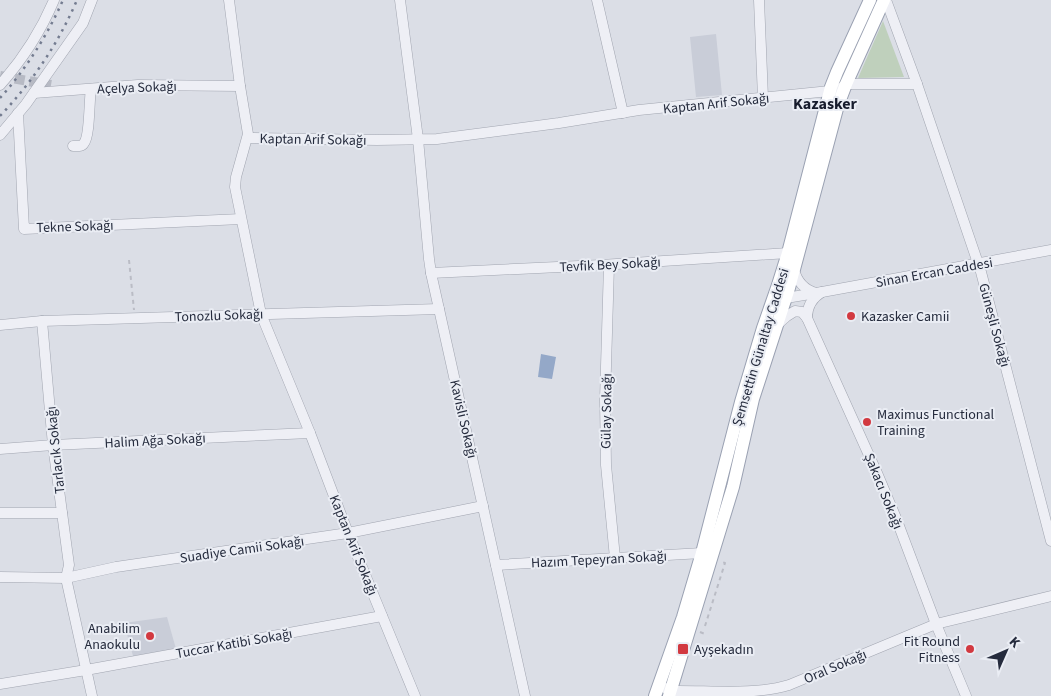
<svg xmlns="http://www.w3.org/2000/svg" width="1051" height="696" viewBox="0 0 1051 696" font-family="'Source Sans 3',sans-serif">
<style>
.built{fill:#c9cdd8}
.green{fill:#bfd0bc}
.water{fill:#94a8c8}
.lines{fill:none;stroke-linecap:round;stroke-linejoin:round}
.minor-tunnel{stroke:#b7bac4;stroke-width:10;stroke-dasharray:10 5;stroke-linecap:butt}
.minor-casing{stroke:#a1a5b0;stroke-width:11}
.major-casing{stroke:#9aa1b2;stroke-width:14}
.path{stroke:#babcc5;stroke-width:2;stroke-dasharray:4 4;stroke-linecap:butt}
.minor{stroke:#eeeff5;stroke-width:10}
.major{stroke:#fff;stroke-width:12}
.rail{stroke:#747c90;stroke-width:2.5;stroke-dasharray:2.5 5;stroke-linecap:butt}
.poi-dot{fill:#d23940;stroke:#eaedf4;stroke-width:2}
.labels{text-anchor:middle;stroke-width:4;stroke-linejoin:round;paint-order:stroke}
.street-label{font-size:14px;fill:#252b3d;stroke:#eaedf4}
.poi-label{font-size:14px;fill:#252b3d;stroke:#eaedf4;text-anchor:start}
.quarter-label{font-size:16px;font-weight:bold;fill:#171c2d;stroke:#eaedf4}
</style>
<rect width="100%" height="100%" fill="#dbdee6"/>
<g class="built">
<path d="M 716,34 L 722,95 L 696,97 L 690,37 Z"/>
<path d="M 167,617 L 176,649 L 133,656 L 124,623 Z"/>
</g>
<path class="green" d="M 883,21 L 904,77 L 858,78 Z"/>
<path class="water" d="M 541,354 L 556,357 L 552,379 L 538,377 Z"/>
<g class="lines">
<path class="minor-tunnel" d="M 0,76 L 51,85"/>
<defs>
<g id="minor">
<path d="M 229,0 L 240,86 L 248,134 L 236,177 L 235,187 L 261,314 L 310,433 L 348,533 L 415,696"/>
<path d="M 400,0 L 418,139 L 429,259 L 431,273 L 525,696"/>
<path d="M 597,0 L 623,113"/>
<path d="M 759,0 L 763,98"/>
<path d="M 886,0 L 917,84 L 981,272 L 1051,541"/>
<path d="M 0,85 C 22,60 41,31 54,0"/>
<path d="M 34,93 L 138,85 L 240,86"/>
<path d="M 18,113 L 24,229 L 241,219"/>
<path d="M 0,135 L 26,104 L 83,23 L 92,0"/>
<path d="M 248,138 L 377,140 L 437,139 L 559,123 L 639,110 L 830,91 L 840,89 L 846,84 L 917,84"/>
<path d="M 73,146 C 77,146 82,147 84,143 C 90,136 89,100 91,89"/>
<path d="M 609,265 L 605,400 L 606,465 L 615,558"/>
<path d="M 794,270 C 797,281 805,290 816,293"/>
<path d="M 431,273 L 601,265 L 788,253"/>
<path d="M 822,292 C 812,298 807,306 807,318 L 877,473 L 896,518 L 936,624 L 966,696"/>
<path d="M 780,299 L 822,292 L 1051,250"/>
<path d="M 42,321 L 53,445 L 69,565 L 66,578 L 92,696"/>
<path d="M 778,324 L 787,316 L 795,311 L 802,312 L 807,318"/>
<path d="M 0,325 L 42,321 L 439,309"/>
<path d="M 0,449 L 53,445 L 310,433"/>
<path d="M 0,513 L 62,513"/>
<path d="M 496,565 L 702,553"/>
<path d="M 0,577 L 66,578 L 116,567 L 348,533 L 483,506"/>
<path d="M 0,684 L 86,670 L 382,616"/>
<path d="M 665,688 L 670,691 C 707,690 753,696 789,685 L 936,624 L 1051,596"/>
</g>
<g id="major">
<path d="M 655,696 L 683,617 L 702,553 L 741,402 L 763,328 L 778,285 L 788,253 L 831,87 L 837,72 L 870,0"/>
<path d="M 669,696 L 733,487 L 753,399 L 789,288 L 838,105 L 846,84 L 884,0"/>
</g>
</defs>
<use href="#minor" class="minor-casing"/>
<use href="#major" class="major-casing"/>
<g class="path">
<path d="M 129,260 L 134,310"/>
<path d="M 705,626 L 725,563 L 722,562"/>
<path d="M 700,632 L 705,634 L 705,636"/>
</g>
<use href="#minor" class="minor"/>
<use href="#major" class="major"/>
<g class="rail">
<path d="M 0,98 C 26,69 47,36 63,0"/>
<path d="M 0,116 C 33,81 58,44 77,0"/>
</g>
</g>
<g class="poi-dot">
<circle cx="851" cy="316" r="5"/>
<circle cx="867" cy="422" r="5"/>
<circle cx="150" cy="636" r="5"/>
<rect x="677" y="643" width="12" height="12" rx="2.5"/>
<circle cx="970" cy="649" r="5"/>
</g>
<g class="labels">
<g class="street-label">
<text transform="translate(137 87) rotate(-2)" y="5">Açelya Sokağı</text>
<text transform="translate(716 103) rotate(-6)" y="5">Kaptan Arif Sokağı</text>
<text transform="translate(313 139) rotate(1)" y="5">Kaptan Arif Sokağı</text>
<text transform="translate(75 226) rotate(-2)" y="5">Tekne Sokağı</text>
<text transform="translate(610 264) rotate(-3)" y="5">Tevfik Bey Sokağı</text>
<text transform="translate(934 272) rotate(-10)" y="5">Sinan Ercan Caddesi</text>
<text transform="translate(219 315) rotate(-2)" y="5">Tonozlu Sokağı</text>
<text transform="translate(995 325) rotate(75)" y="5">Güneşli Sokağı</text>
<text transform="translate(760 347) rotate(-73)" y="5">Şemsettin Günaltay Caddesi</text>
<text transform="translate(606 411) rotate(-89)" y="5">Gülay Sokağı</text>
<text transform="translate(464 419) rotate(77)" y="5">Kavisli Sokağı</text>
<text transform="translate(155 440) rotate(-3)" y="5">Halim Ağa Sokağı</text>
<text transform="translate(55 450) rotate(-96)" y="5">Tarlacık Sokağı</text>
<text transform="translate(884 491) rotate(68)" y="5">Şakacı Sokağı</text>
<text transform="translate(354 545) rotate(68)" y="5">Kaptan Arif Sokağı</text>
<text transform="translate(242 549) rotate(-8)" y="5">Suadiye Camii Sokağı</text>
<text transform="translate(599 559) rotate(-3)" y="5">Hazım Tepeyran Sokağı</text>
<text transform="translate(234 643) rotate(-10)" y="5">Tuccar Katibi Sokağı</text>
<text transform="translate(835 666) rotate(-23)" y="5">Oral Sokağı</text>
</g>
<g class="poi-label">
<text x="861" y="321">Kazasker Camii</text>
<text x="877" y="419">Maximus Functional<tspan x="877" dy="16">Training</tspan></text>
<text x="140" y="633" text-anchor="end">Anabilim<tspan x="140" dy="16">Anaokulu</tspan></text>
<text x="960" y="646" text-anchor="end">Fit Round<tspan x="960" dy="16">Fitness</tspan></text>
<text x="694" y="654">Ayşekadın</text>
</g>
<g class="quarter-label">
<text x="825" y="109">Kazasker</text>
</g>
</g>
<g transform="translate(1006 651) rotate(45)" stroke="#eaedf4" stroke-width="4" paint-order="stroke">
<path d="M0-4L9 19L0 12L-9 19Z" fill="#252b3d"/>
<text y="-8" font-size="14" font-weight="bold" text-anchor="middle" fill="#252b3d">K</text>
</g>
</svg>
